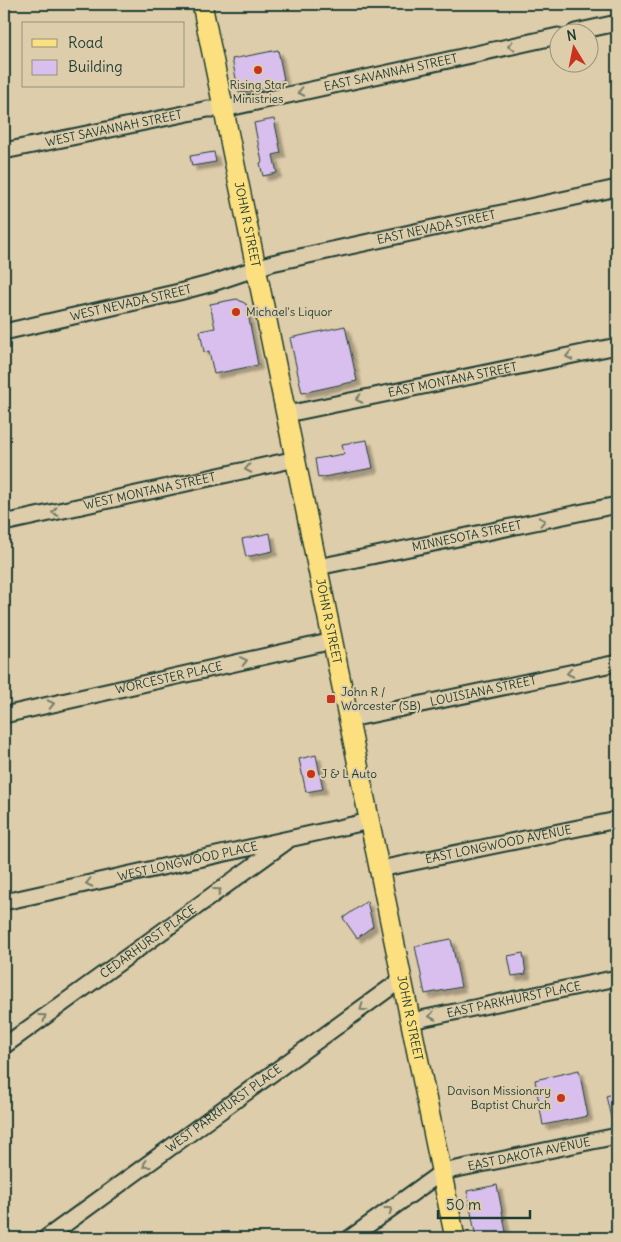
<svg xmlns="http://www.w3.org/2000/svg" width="621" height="1242" viewBox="0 0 621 1242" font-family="Delius,sans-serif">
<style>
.building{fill:#d9bfed;stroke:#1f3d34;filter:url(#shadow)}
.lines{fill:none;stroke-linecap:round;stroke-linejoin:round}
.minor-casing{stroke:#1f3d34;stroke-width:19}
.major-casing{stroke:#1f3d34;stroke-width:22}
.minor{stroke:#decdaa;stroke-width:15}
.major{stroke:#fce080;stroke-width:19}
.oneway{stroke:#757e69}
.poi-dot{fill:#c8321e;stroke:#decdaa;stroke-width:2}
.labels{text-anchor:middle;stroke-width:4;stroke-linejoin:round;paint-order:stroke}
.street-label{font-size:12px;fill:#1f3d34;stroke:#decdaa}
.poi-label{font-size:12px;fill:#1f3d34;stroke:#decdaa;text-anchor:start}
</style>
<defs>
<filter id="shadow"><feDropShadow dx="4.5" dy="4.5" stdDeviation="1" flood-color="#0004"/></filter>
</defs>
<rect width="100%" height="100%" fill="#decdaa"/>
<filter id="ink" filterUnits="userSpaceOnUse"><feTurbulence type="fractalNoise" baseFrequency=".02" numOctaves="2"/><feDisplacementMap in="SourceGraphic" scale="10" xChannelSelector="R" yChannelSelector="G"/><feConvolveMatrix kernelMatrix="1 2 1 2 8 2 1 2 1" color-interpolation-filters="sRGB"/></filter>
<g filter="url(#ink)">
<g class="building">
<path d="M 278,50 L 284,80 L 280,81 L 280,84 L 239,93 L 232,59 Z"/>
<path d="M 274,119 L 281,153 L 273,155 L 277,173 L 263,176 L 260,163 L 262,162 L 254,123 Z"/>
<path d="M 214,152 L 216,162 L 192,166 L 190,156 Z"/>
<path d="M 237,299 L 246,304 L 258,365 L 214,374 L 209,351 L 204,352 L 200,331 L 215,328 L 210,304 Z"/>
<path d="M 345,326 L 357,381 L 302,393 L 290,338 Z"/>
<path d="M 367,440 L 373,468 L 318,478 L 315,459 L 344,454 L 342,444 Z"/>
<path d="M 270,533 L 273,551 L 246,557 L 242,539 Z"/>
<path d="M 316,755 L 323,789 L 306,792 L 299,759 Z"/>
<path d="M 367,901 L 373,926 L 357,938 L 343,918 Z"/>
<path d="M 451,939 L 461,987 L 425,994 L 415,946 Z"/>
<path d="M 523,953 L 526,974 L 512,976 L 508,956 Z"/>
<path d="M 579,1070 L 588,1116 L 543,1125 L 535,1080 Z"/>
<path d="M 617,1093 L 617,1126 L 613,1126 L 606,1096 Z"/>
<path d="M 497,1185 L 506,1232 L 476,1238 L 467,1191 Z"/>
</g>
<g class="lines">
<defs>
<g id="minor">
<path d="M 575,32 L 617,23"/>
<path id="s1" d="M 4,151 L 208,109 L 224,109 L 558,36"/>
<path id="s2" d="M 4,332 L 179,292 L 213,283 L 272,263 L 617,188"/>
<path id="s3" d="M 287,414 L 617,346"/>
<path id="s4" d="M 4,523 L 296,459"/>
<path id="s5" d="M 318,567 L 617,505"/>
<path id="s6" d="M 4,715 L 333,641"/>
<path id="s7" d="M 350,719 L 617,663"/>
<path id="s8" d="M 380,869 L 617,820"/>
<path id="s9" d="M 4,902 L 370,821"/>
<path id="s10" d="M 411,1021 L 617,978"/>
<path id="s11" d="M 4,1046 L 286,842"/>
<path id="s12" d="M 46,1238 L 402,979"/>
<path id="s13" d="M 350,1238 L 442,1172 L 617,1136"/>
</g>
<g id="major">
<path id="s14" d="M 202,4 L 455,1238"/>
</g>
</defs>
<use href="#minor" class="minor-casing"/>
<use href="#major" class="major-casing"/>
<use href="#minor" class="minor"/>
<use href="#major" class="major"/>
</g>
<defs><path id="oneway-chevron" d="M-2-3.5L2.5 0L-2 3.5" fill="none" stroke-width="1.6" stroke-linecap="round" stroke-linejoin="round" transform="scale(1.25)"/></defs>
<g class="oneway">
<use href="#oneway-chevron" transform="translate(511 46) rotate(168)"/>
<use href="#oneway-chevron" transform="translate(301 92) rotate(168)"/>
<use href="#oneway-chevron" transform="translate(569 356) rotate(168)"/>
<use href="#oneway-chevron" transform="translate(359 399) rotate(168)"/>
<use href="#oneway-chevron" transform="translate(248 469) rotate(168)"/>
<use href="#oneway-chevron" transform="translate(55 512) rotate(168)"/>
<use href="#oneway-chevron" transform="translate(542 521) rotate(-12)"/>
<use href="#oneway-chevron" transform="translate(244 661) rotate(-13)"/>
<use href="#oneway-chevron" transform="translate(570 673) rotate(168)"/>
<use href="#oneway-chevron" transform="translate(51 704) rotate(-13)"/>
<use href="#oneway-chevron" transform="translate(89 883) rotate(168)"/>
<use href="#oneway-chevron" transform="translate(218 891) rotate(-36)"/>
<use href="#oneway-chevron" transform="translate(363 1008) rotate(144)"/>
<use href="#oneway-chevron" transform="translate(432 1016) rotate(168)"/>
<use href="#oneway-chevron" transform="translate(43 1017) rotate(-36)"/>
<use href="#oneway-chevron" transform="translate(146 1165) rotate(144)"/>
<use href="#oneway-chevron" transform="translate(389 1210) rotate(-36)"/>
</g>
</g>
<g class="poi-dot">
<circle cx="258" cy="70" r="5"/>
<circle cx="236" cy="312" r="5"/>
<rect x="326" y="694" width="10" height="10" rx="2.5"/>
<circle cx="311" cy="774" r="5"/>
<circle cx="561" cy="1098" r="5"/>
</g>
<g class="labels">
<g class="street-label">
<text dy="4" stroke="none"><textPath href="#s1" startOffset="395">EAST SAVANNAH STREET</textPath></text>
<text dy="4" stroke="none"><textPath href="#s1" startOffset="112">WEST SAVANNAH STREET</textPath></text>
<text dy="4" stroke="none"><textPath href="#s14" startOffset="225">JOHN R STREET</textPath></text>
<text dy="4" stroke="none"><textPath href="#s2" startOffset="445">EAST NEVADA STREET</textPath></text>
<text dy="4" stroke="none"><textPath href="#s2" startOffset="130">WEST NEVADA STREET</textPath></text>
<text dy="4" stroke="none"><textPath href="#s3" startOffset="169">EAST MONTANA STREET</textPath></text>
<text dy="4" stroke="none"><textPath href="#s4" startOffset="149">WEST MONTANA STREET</textPath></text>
<text dy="4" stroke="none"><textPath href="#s5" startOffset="152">MINNESOTA STREET</textPath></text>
<text dy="4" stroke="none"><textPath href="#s14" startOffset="630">JOHN R STREET</textPath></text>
<text dy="4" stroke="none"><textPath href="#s6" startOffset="169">WORCESTER PLACE</textPath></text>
<text dy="4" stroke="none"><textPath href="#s7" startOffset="136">LOUISIANA STREET</textPath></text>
<text dy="4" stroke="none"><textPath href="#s8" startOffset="121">EAST LONGWOOD AVENUE</textPath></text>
<text dy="4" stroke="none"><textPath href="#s9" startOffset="188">WEST LONGWOOD PLACE</textPath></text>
<text dy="4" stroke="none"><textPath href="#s11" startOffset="178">CEDARHURST PLACE</textPath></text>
<text dy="4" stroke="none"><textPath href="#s10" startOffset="105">EAST PARKHURST PLACE</textPath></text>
<text dy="4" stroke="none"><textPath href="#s14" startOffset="1035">JOHN R STREET</textPath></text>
<text dy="4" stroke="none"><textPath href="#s12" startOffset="220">WEST PARKHURST PLACE</textPath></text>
<text dy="4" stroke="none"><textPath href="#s13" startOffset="202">EAST DAKOTA AVENUE</textPath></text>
</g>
<g class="poi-label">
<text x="258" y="89" text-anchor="middle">Rising Star<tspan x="258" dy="14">Ministries</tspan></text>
<text x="246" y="316">Michael's Liquor</text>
<text x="341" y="696">John R /<tspan x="341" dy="14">Worcester (SB)</tspan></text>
<text x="321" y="778">J &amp; L Auto</text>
<text x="551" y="1095" text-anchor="end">Davison Missionary<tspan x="551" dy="14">Baptist Church</tspan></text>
</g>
</g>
<rect width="621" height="1242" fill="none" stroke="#decdaa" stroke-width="20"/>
<rect x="10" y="10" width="601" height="1222" fill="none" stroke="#1f3d34" stroke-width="2" filter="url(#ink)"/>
<rect x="22" y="22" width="162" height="65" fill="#decdaa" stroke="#92937b"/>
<rect x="32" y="39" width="25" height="8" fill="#fce080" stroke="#92937b"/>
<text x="68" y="48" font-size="15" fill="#1f3d34">Road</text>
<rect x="32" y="60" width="25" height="15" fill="#d9bfed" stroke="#92937b"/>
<text x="68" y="72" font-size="15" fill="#1f3d34">Building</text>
<g transform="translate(574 48) rotate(350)"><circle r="24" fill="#decdaa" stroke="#92937b"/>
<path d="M0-4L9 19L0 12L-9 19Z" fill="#c8321e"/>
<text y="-8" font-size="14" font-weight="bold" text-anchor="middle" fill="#1f3d34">N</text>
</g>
<path d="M438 1210v8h92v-8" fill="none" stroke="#1f3d34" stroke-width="2.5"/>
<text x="446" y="1210" font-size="15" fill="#1f3d34" stroke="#decdaa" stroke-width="4" paint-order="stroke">50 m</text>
</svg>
